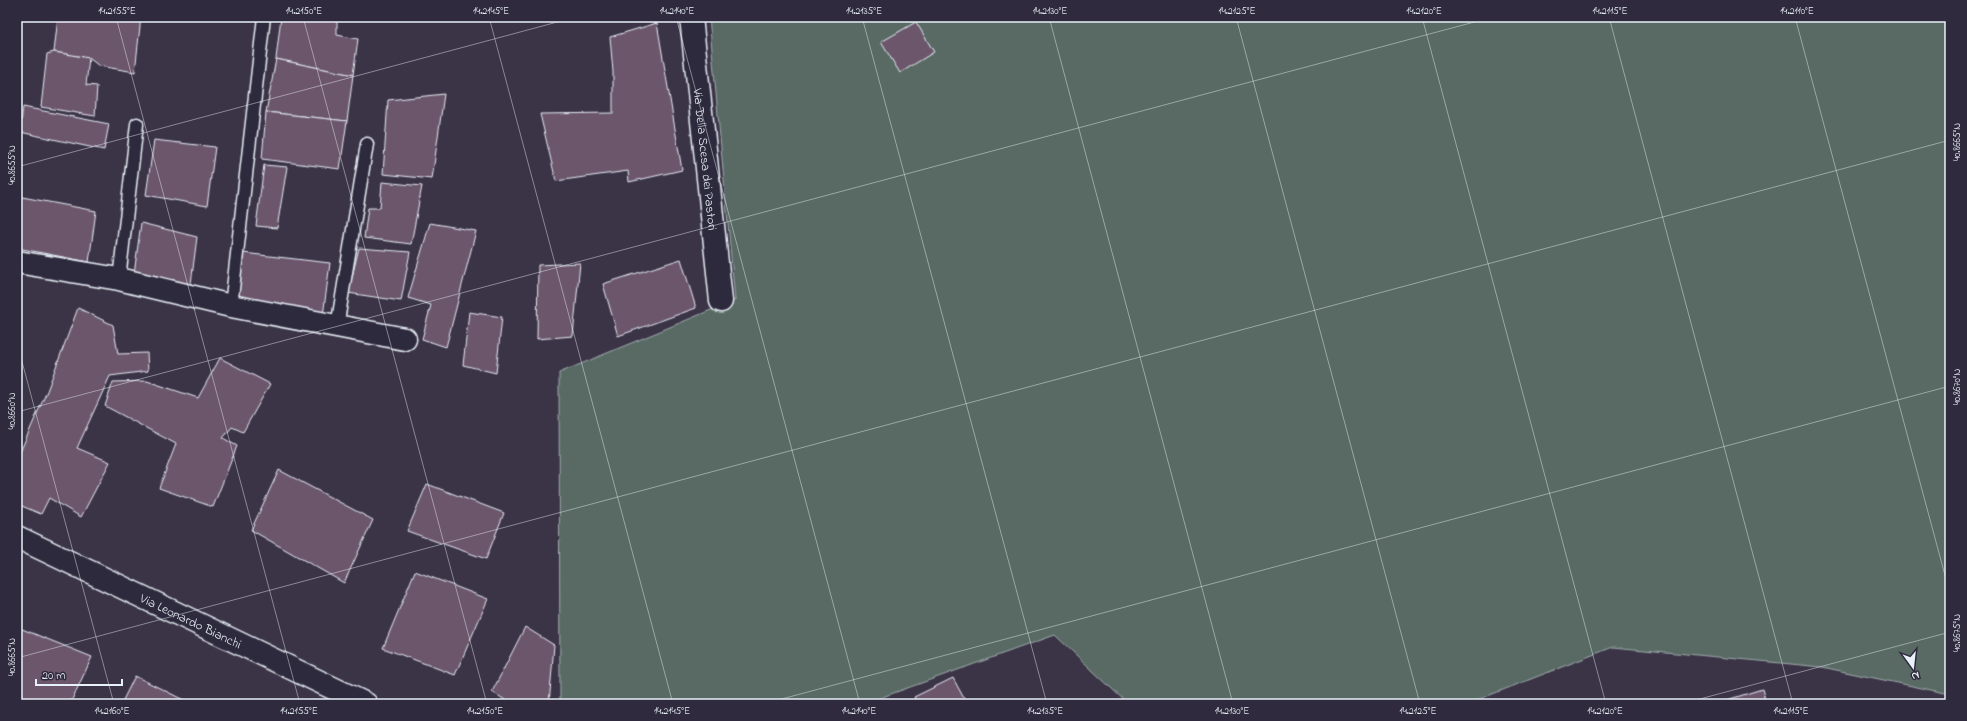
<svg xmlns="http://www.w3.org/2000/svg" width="1967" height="721" viewBox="0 0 1967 721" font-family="'Indie Flower',sans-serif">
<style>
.green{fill:#596b64;stroke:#a0aeae}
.building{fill:#6c566c;stroke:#e8f1f8}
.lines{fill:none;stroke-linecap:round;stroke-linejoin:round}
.lane-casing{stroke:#e8f1f8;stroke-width:15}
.street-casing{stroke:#e8f1f8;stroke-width:25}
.secondary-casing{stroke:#e8f1f8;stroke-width:25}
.lane{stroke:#2f2a3d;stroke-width:12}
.street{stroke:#2f2a3d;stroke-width:22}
.secondary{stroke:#2f2a3d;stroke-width:22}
.ticks{fill:none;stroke:#e8f1f8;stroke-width:1;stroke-opacity:0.45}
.labels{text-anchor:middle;stroke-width:3;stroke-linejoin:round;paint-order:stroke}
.street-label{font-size:13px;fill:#e8f1f8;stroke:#2f2a3d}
.neatline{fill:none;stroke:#e8f1f8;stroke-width:1.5}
.ticks-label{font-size:10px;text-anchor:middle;fill:#e8f1f8}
</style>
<rect width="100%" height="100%" fill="#3b3346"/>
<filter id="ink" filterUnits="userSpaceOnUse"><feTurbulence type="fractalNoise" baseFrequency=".025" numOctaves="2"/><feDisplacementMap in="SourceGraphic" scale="8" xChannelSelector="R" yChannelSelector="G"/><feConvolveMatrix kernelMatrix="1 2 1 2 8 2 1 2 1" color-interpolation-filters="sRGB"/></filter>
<g filter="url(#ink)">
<path class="green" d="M 709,17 L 1950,17 L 1950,694 L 1822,667 L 1613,647 L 1467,704 L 1128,704 L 1055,635 L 863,704 L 560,704 L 559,373 L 735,300 Z"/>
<g class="building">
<path d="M 58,17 L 141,17 L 135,72 L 99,66 L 89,58 L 54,52 Z"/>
<path d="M 281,17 L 337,17 L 337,35 L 358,39 L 353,75 L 276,59 Z"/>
<path d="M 916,22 L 934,52 L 900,73 L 881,42 Z"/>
<path d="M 657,23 L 682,170 L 629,182 L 628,171 L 556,181 L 540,114 L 613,113 L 613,72 L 610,37 Z"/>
<path d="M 54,52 L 89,58 L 86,85 L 97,86 L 95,116 L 41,107 L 47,54 Z"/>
<path d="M 276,59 L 353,75 L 347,121 L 266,112 Z"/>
<path d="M 444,94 L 432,179 L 383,174 L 388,100 Z"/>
<path d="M 23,107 L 109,124 L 104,150 L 20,132 Z"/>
<path d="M 266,112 L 347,121 L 340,169 L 262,159 Z"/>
<path d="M 154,140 L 215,147 L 207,206 L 146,195 Z"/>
<path d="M 264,165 L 287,167 L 277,228 L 256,226 Z"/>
<path d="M 382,182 L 422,186 L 411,244 L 364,238 L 368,208 L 380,208 Z"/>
<path d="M 17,196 L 96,211 L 89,262 L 17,248 Z"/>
<path d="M 141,223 L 197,237 L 191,284 L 134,274 Z"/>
<path d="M 430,223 L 476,231 L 446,347 L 422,339 L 431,305 L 408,298 Z"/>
<path d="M 359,248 L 410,252 L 401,301 L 348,293 Z"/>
<path d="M 243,253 L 330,263 L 323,316 L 237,300 Z"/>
<path d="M 681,259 L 696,308 L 618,336 L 603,284 Z"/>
<path d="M 580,263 L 573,336 L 537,339 L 538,265 Z"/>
<path d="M 78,308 L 113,325 L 118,354 L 147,353 L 148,371 L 110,376 L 77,448 L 110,462 L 81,517 L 49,498 L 41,514 L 17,504 L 17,459 L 47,391 Z"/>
<path d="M 469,312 L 502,317 L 496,373 L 463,365 Z"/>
<path d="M 220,358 L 270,384 L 243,432 L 232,427 L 223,438 L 237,446 L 213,507 L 159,488 L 176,444 L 105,406 L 113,382 L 147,381 L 198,398 Z"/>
<path d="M 279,470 L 373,520 L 344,583 L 251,530 Z"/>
<path d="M 427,484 L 504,513 L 486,559 L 407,531 Z"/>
<path d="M 415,571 L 488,599 L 455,675 L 383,648 Z"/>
<path d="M 17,627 L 92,657 L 70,704 L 17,704 Z"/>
<path d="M 525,627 L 554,645 L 549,704 L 512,704 L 492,692 Z"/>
<path d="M 135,676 L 192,704 L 121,704 Z"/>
<path d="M 953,678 L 967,704 L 918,704 L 914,697 Z"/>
<path d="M 1762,689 L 1766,704 L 1714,704 Z"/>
</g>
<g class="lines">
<defs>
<g id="lane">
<path d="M 119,279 L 137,124"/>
<path d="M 231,306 L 264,17"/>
<path d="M 337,327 L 367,144"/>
</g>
<g id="street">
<path id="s1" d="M 691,17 L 721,301"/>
<path d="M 17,262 L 119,279 L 231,306 L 405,339"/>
</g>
<g id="secondary">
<path id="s2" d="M 17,537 L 366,704"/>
</g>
</defs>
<use href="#lane" class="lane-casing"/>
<use href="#street" class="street-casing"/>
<use href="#secondary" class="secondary-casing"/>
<use href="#lane" class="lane"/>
<use href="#street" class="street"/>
<use href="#secondary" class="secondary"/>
</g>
</g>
<path class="ticks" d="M 116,17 L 300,704M 303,17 L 487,704M 489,17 L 673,704M 676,17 L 860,704M 862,17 L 1047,704M 1049,17 L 1233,704M 1236,17 L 1420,704M 1422,17 L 1606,704M 1609,17 L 1793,704M 1795,17 L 1950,594M 17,167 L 576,17M 17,343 L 114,704M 17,412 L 1493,17M 17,658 L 1950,140M 763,704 L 1950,386M 1681,704 L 1950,632"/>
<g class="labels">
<g class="street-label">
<text dy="5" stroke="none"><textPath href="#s1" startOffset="143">Via Della Scesa dei Pastori</textPath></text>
<text dy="5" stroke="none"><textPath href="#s2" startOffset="193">Via Leonardo Bianchi</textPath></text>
</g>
</g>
<rect width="1967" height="721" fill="none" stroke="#2f2a3d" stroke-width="44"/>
<g transform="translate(1913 667) rotate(165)" stroke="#2f2a3d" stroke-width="3" paint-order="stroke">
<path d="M0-3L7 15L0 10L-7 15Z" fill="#e8f1f8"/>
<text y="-6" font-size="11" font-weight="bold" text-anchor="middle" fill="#e8f1f8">N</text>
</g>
<path d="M36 679v6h86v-6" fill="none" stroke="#e8f1f8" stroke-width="2"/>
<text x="42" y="679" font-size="12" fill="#e8f1f8" stroke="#2f2a3d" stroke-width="3" paint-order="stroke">20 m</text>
<rect x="22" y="22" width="1923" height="677" class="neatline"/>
<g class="ticks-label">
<text x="117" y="14">14.2155°E</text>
<text x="304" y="14">14.2150°E</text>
<text x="491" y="14">14.2145°E</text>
<text x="677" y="14">14.2140°E</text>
<text x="864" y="14">14.2135°E</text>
<text x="1050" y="14">14.2130°E</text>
<text x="1237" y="14">14.2125°E</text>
<text x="1424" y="14">14.2120°E</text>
<text x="1610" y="14">14.2115°E</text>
<text x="1797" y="14">14.2110°E</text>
<text transform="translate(1956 142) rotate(-90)" y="4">40.8665°N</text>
<text transform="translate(11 165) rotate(-90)" y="4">40.8655°N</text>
<text transform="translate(1956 387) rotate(-90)" y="4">40.8670°N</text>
<text transform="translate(11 411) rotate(-90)" y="4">40.8660°N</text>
<text transform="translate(1956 633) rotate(-90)" y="4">40.8675°N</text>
<text transform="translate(11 657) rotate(-90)" y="4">40.8665°N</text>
<text x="112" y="714">14.2160°E</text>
<text x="299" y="714">14.2155°E</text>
<text x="485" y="714">14.2150°E</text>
<text x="672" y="714">14.2145°E</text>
<text x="859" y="714">14.2140°E</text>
<text x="1045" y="714">14.2135°E</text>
<text x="1232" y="714">14.2130°E</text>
<text x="1418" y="714">14.2125°E</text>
<text x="1605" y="714">14.2120°E</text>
<text x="1791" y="714">14.2115°E</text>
</g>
</svg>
